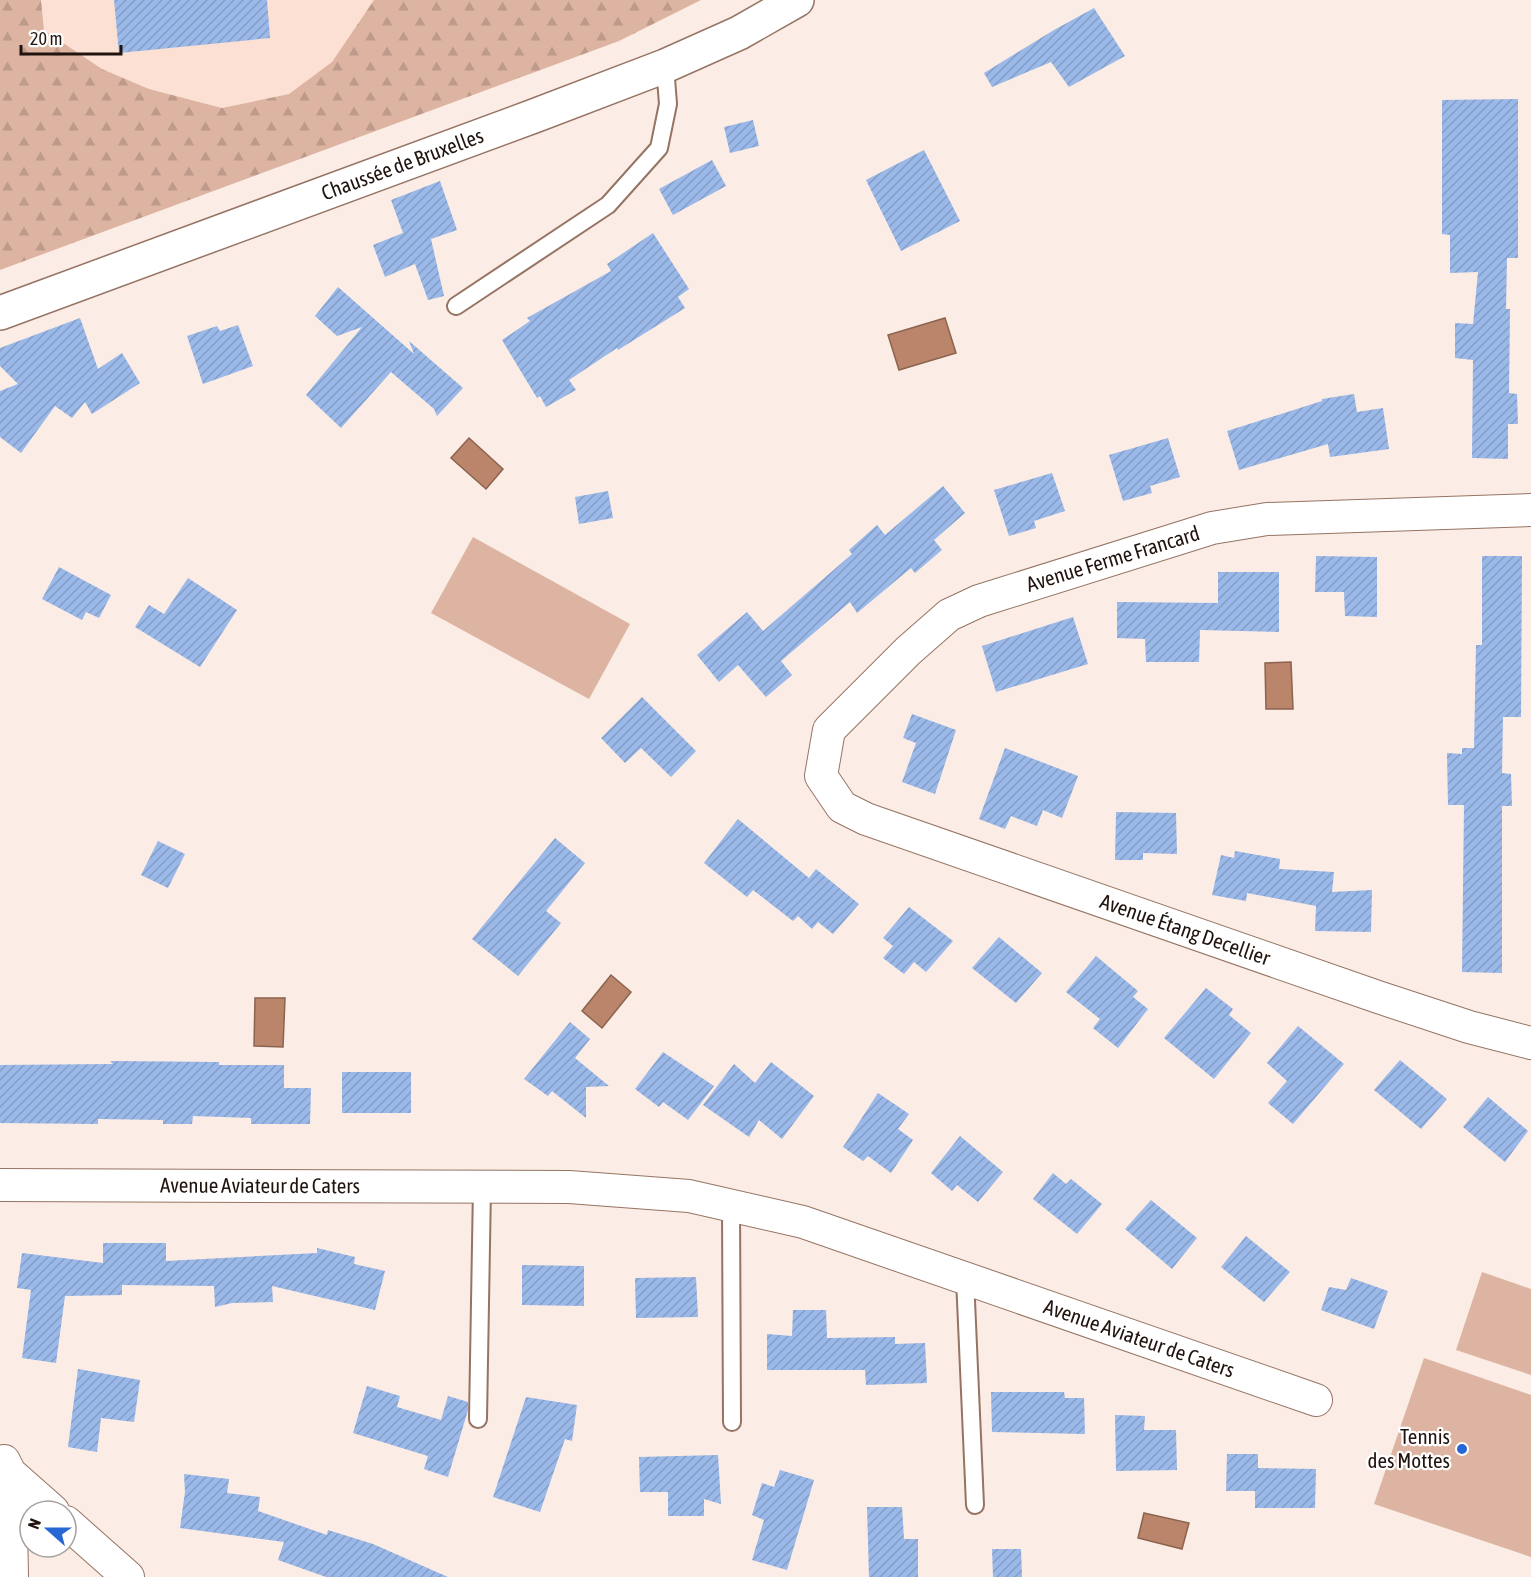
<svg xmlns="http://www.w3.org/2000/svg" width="1531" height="1577" viewBox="0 0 1531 1577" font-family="'Asap Condensed',sans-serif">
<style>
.built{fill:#fbe0d3}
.green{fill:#ddb4a1}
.forest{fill:url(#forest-firs)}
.water{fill:#ba856a;stroke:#8c634e;stroke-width:1.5}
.building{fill:url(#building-hatch)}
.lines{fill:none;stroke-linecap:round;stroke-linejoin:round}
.service-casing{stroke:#957463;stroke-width:20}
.minor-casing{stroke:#957463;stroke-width:34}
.secondary-casing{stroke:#957463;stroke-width:36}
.service{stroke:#fff;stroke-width:16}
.minor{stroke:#fff;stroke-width:32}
.secondary{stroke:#fff;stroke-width:33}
.poi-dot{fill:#2667d4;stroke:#fff;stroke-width:2}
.labels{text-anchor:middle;stroke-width:4.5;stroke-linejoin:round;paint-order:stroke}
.street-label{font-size:21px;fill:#21140e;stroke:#fff}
.poi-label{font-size:21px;fill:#21140e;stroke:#fff;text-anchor:end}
</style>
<defs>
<pattern id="forest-firs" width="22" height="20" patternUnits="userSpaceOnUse" patternTransform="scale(1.5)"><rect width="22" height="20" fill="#ddb4a1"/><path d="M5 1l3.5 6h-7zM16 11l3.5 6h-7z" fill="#bd9a89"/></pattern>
<pattern id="building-hatch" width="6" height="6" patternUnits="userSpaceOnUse" patternTransform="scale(1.5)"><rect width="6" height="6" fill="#9ab8e8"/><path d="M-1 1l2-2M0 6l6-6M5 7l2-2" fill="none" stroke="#849dc6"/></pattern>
</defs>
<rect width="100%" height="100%" fill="#fbece5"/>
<path class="built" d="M 41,0 L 374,0 L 332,62 L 289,94 L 222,108 L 149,89 L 102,69 L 44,29 Z"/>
<g class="green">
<path d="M 473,537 L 630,624 L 589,699 L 431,613 Z"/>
<path d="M 1482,1272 L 1531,1289 L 1531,1375 L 1456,1350 Z"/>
<path d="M 1424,1358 L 1531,1395 L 1531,1557 L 1374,1504 Z"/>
</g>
<path class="forest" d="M 0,0 L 41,0 L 44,30 L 102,69 L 149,89 L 222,108 L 289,94 L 332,62 L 374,0 L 701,0 L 619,41 L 0,270 Z"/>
<g class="water">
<path d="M 945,318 L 956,353 L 899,370 L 888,335 Z"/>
<path d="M 469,438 L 503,469 L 486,489 L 451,458 Z"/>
<path d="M 1291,662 L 1293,709 L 1266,709 L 1265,663 Z"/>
<path d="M 611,975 L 631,992 L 602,1028 L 582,1011 Z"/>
<path d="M 255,998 L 285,998 L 283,1047 L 254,1046 Z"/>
<path d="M 1144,1513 L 1189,1523 L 1182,1549 L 1138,1538 Z"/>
</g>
<g class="building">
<path d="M 114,0 L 267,0 L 270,38 L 119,53 Z"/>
<path d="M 1094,8 L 1125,56 L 1069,87 L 1051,62 L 992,87 L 984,73 L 1054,30 Z"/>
<path d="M 1518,99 L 1518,258 L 1507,258 L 1506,309 L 1510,309 L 1509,393 L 1517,394 L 1518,424 L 1508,424 L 1508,459 L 1472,458 L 1473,360 L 1455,358 L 1455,323 L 1473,324 L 1478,272 L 1450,273 L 1450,235 L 1442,234 L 1442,100 Z"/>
<path d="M 753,120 L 759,146 L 730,153 L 724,127 Z"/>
<path d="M 924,150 L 960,221 L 901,251 L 866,180 Z"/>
<path d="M 712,160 L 726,186 L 673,215 L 659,189 Z"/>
<path d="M 440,181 L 457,230 L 431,239 L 444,296 L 428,300 L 415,264 L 385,277 L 373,245 L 403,233 L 391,200 Z"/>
<path d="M 653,233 L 689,289 L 678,297 L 685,308 L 618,350 L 617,348 L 569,380 L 576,390 L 546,407 L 540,396 L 537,398 L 502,340 L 530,321 L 527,318 L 611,271 L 607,264 Z"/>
<path d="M 338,287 L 414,354 L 409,341 L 463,388 L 437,416 L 434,409 L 391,372 L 341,428 L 306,395 L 362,327 L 337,336 L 315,316 Z"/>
<path d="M 80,318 L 98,369 L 122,353 L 140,383 L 92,414 L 85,402 L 72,418 L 55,406 L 21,453 L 0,437 L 0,391 L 18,384 L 0,366 L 0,348 Z"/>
<path d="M 238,325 L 253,366 L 203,384 L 187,336 L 217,326 L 220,331 Z"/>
<path d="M 1354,394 L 1357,412 L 1383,408 L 1389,449 L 1330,457 L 1328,444 L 1239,470 L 1227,431 L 1322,401 L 1322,399 Z"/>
<path d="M 1168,438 L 1180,477 L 1150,486 L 1152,493 L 1123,501 L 1109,455 Z"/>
<path d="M 1052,473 L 1065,511 L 1034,521 L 1036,528 L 1009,536 L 994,490 Z"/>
<path d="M 943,486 L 965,513 L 934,540 L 942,550 L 915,573 L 911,568 L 857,613 L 850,602 L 781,661 L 792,675 L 766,697 L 738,665 L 719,682 L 697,655 L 747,612 L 763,631 L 852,554 L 849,550 L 877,525 L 885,535 Z"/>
<path d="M 608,491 L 613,518 L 579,524 L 575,497 Z"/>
<path d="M 1316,556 L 1377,557 L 1377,617 L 1345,616 L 1344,592 L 1315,592 Z"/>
<path d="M 1482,556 L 1522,556 L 1521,717 L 1503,717 L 1502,773 L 1511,774 L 1512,806 L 1502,806 L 1502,973 L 1462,972 L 1464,805 L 1448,805 L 1447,753 L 1462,754 L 1462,748 L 1474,748 L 1476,645 L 1482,645 Z"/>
<path d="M 59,567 L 111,595 L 99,618 L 86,612 L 82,620 L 42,599 Z"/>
<path d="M 1218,572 L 1279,572 L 1279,632 L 1200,630 L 1199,662 L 1146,662 L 1145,639 L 1117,638 L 1117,602 L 1218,603 Z"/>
<path d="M 188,578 L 237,610 L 200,667 L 135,627 L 149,605 L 164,614 Z"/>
<path d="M 1073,617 L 1088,664 L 996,692 L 982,646 Z"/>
<path d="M 642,697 L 696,751 L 671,777 L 641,748 L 625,763 L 601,738 Z"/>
<path d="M 912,714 L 956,730 L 935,794 L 902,782 L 916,743 L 903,738 Z"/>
<path d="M 1005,748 L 1078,776 L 1062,818 L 1043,810 L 1037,826 L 1011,816 L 1005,829 L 979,819 Z"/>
<path d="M 1116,812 L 1176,813 L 1177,854 L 1143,853 L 1143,860 L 1115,860 Z"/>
<path d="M 738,819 L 809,878 L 816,869 L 859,904 L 833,934 L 818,922 L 812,929 L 798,916 L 793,921 L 753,890 L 747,897 L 704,863 Z"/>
<path d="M 555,838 L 585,863 L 546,911 L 561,923 L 518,976 L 472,939 Z"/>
<path d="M 158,841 L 185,854 L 168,888 L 141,875 Z"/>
<path d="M 1235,851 L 1280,859 L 1279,869 L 1334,872 L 1332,892 L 1372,890 L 1371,932 L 1315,931 L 1316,906 L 1247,893 L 1246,901 L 1212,895 L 1221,855 L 1234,858 Z"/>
<path d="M 909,907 L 953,941 L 926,972 L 914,962 L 904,974 L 883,958 L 893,946 L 883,938 Z"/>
<path d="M 999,937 L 1042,973 L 1016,1003 L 972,968 Z"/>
<path d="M 1096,956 L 1138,991 L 1133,997 L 1148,1009 L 1118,1048 L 1093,1028 L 1100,1019 L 1066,992 Z"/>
<path d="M 1206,988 L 1233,1009 L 1229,1015 L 1251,1033 L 1214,1079 L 1164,1038 Z"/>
<path d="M 570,1022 L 590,1039 L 575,1058 L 609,1086 L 586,1087 L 586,1118 L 552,1091 L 548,1096 L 524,1079 Z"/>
<path d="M 1298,1026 L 1344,1064 L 1293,1124 L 1268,1103 L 1287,1081 L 1267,1063 Z"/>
<path d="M 663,1052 L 714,1086 L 688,1120 L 663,1102 L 659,1107 L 635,1089 Z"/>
<path d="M 1400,1060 L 1447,1099 L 1421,1129 L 1374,1090 Z"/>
<path d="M 110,1061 L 219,1062 L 219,1065 L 284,1065 L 284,1088 L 311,1088 L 310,1124 L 251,1124 L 251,1118 L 193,1116 L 192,1124 L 163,1124 L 163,1120 L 98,1119 L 98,1124 L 0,1123 L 0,1065 L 113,1064 Z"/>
<path d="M 771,1062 L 814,1096 L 782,1139 L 759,1120 L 749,1137 L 703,1105 L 734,1064 L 755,1083 Z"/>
<rect x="342" y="1072" width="69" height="41"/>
<path d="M 878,1093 L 909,1114 L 898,1129 L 913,1140 L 891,1173 L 868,1156 L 863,1161 L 843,1147 Z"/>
<path d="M 1488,1097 L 1528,1131 L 1505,1162 L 1463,1127 Z"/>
<path d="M 960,1136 L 1003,1172 L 978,1202 L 957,1185 L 952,1191 L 931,1173 Z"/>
<path d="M 1053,1173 L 1066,1184 L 1071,1179 L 1102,1204 L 1077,1234 L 1033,1199 Z"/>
<path d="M 1151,1200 L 1197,1238 L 1172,1269 L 1125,1229 Z"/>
<path d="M 1246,1236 L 1290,1272 L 1264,1302 L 1221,1267 Z"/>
<path d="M 103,1243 L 166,1243 L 166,1261 L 317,1253 L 317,1248 L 355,1257 L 354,1264 L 385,1271 L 375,1310 L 272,1286 L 273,1302 L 232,1303 L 215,1307 L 214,1286 L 122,1285 L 122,1295 L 65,1296 L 56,1363 L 22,1358 L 31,1290 L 17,1288 L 22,1253 L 103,1263 Z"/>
<path d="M 522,1265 L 584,1266 L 584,1306 L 522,1305 Z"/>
<path d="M 696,1277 L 698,1317 L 636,1318 L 635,1278 Z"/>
<path d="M 1351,1278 L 1388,1291 L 1374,1329 L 1321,1310 L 1329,1287 L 1346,1290 Z"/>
<path d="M 793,1310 L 826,1310 L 827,1338 L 895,1337 L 895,1344 L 925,1343 L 927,1383 L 866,1385 L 865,1370 L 767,1370 L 767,1334 L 792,1336 Z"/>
<path d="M 78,1369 L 140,1380 L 134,1422 L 101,1418 L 97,1452 L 68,1447 Z"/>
<path d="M 367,1386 L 400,1396 L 397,1407 L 441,1420 L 448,1396 L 468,1402 L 468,1410 L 448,1477 L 424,1469 L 428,1456 L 353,1433 Z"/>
<path d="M 991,1392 L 1064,1392 L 1065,1398 L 1084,1398 L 1085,1434 L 992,1432 Z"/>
<path d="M 526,1397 L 577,1405 L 572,1441 L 565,1439 L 540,1512 L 493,1497 Z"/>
<path d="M 1115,1415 L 1145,1416 L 1144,1430 L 1176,1430 L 1177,1470 L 1116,1471 Z"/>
<path d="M 1227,1454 L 1258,1454 L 1258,1468 L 1316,1469 L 1315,1508 L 1255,1508 L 1255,1491 L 1226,1491 Z"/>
<path d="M 718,1455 L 721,1504 L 704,1499 L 704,1516 L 668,1516 L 668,1492 L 640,1492 L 639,1457 Z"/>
<path d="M 780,1470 L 814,1480 L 787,1570 L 752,1560 L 764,1520 L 752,1515 L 762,1483 L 774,1487 Z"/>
<path d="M 184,1474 L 229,1479 L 227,1493 L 260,1497 L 258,1511 L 327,1535 L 328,1530 L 373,1544 L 448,1577 L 326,1577 L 278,1560 L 284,1542 L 180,1528 L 185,1492 Z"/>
<path d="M 867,1507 L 902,1507 L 904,1539 L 918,1539 L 918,1577 L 869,1577 Z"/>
<path d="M 992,1549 L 1021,1549 L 1022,1577 L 993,1577 Z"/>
</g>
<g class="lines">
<defs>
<g id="service">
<path d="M 456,306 L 608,205 L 659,148 L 668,104 L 665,66"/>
<path d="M 731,1205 L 732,1422"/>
<path d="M 965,1278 L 975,1505"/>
<path d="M 478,1419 L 482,1187"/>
</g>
<g id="minor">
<path id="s1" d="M 1531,510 L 1267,519 L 1212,528 L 979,601 L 949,615 L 908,651 L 829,730 L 821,776 L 842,807 L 866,819 L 1378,997 L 1469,1027 L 1531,1043"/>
<path id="s2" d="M 0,1185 L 569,1187 L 689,1196 L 803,1222 L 1316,1400"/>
<path d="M 4,1461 L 10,1473 L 53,1511"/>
<path d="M 10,1473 L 12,1577"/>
<path d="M 66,1522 L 128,1577"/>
</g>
<g id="secondary">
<path id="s3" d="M 0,313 L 534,116 L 665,66 L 739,33 L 797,0"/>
</g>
</defs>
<use href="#service" class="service-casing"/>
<use href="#minor" class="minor-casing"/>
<use href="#secondary" class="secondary-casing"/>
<use href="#service" class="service"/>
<use href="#minor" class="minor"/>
<use href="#secondary" class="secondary"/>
</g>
<circle class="poi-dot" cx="1462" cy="1449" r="6"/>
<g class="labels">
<g class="street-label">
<text dy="7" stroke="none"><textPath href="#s3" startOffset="429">Chaussée de Bruxelles</textPath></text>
<text transform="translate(1113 559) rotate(-17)" y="7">Avenue Ferme Francard</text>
<text dy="7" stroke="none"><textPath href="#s1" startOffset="1212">Avenue Étang Decellier</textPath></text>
<text dy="7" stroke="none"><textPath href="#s2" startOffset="260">Avenue Aviateur de Caters</textPath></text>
<text dy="7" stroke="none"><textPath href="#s2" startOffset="1162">Avenue Aviateur de Caters</textPath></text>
</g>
<g class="poi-label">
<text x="1450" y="1444">Tennis<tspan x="1450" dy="24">des Mottes</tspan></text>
</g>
</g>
<g transform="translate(48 1529) rotate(291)"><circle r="28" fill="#ffffff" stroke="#a6a19f" stroke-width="1.5"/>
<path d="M0-4.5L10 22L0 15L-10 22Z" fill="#2667d4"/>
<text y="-9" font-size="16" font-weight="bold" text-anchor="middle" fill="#21140e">N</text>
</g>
<path d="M21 45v9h100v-9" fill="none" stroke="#21140e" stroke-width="3"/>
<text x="30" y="45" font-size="18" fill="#21140e" stroke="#ffffff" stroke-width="4.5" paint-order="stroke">20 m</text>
</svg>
